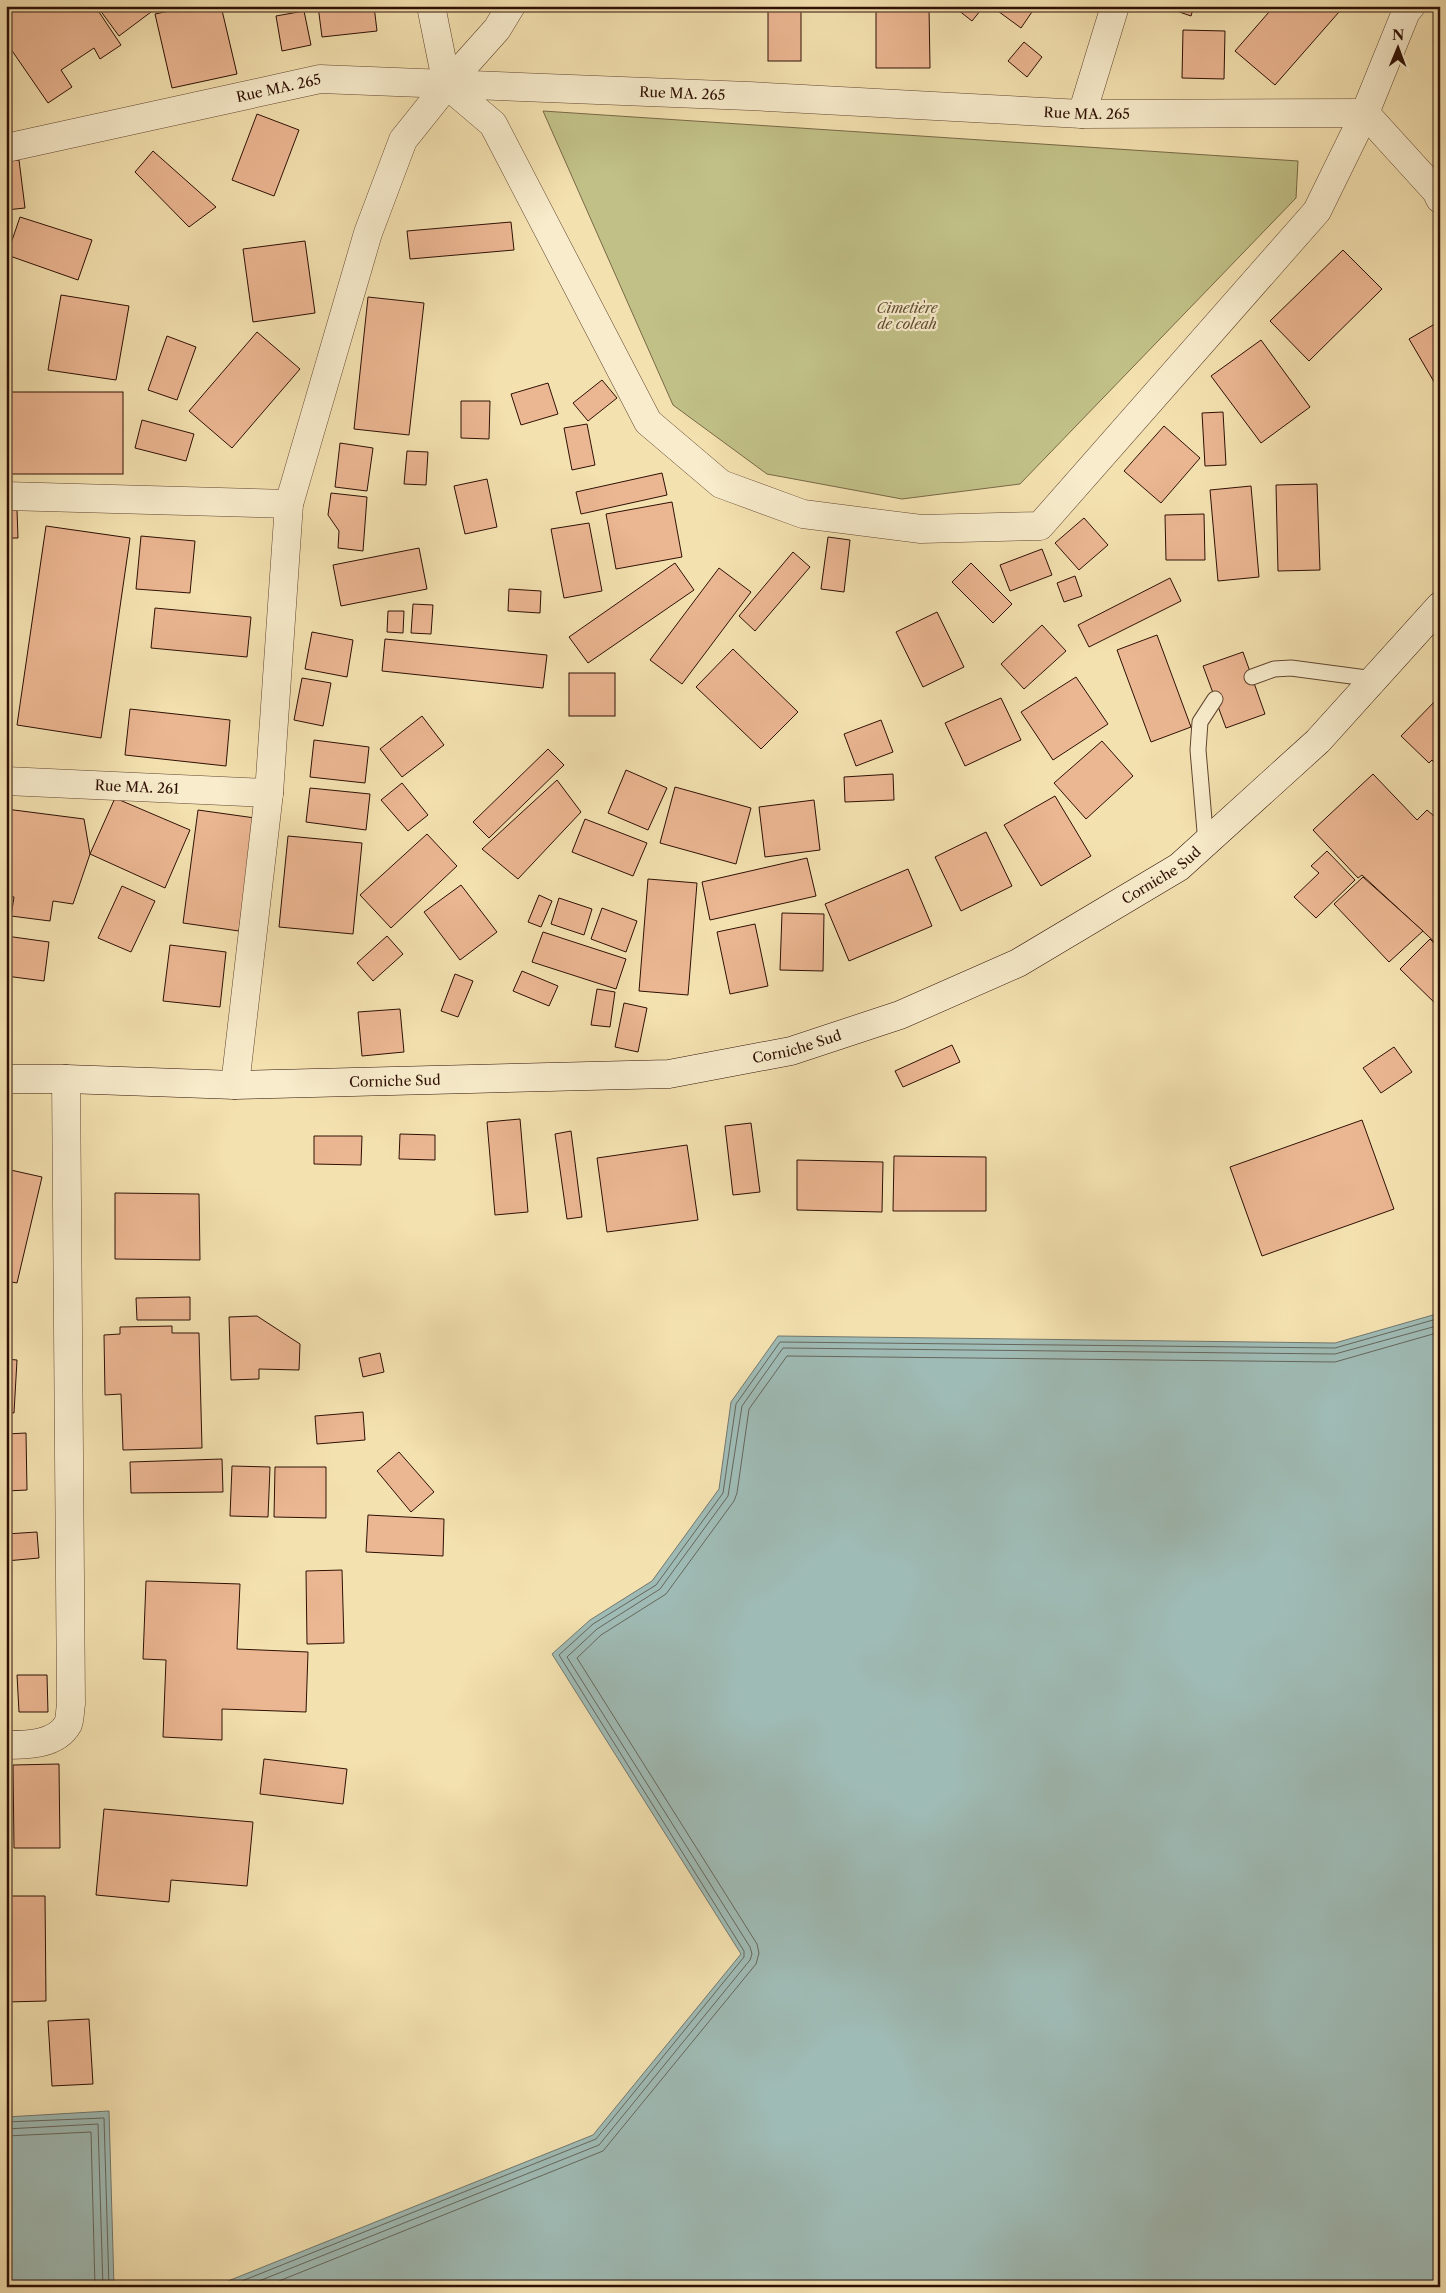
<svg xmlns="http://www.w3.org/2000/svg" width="1446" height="2293" viewBox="0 0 1446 2293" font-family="'Libre Caslon Text',serif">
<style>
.green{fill:#c1c187;stroke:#786846}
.water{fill:#9fbbb5;stroke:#72776e}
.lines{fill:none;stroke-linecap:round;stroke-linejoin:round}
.shore{stroke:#66665c;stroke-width:1}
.building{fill:#ebb692;stroke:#2e1004}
.lane-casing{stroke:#60442f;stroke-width:17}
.street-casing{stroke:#60442f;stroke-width:29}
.secondary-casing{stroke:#2e1004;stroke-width:29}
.lane{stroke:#f8eccc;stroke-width:15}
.street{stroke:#f8eccc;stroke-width:28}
.secondary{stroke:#f8eccc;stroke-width:28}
.labels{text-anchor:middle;stroke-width:4.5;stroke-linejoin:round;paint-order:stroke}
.street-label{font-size:14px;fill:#2e1004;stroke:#f8eccc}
.park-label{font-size:14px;font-style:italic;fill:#614e32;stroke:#f8eccc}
</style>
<rect width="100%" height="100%" fill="#f4e1b0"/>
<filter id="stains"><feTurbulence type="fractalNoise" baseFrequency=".004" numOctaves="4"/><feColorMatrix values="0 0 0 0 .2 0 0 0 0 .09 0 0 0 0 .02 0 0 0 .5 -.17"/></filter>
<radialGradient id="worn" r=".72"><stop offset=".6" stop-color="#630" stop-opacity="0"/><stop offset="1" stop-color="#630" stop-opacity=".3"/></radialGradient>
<path class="green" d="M 543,111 L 1298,161 L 1296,198 L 1020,484 L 902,499 L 767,474 L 673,405 Z"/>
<g class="water">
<path d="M 1440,1313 L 1440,2287 L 213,2287 L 593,2135 L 741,1954 L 552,1654 L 590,1620 L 652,1581 L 719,1489 L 731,1402 L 778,1336 L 1335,1343 Z"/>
<path d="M 109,2111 L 114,2287 L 6,2287 L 6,2117 Z"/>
</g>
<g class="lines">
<g class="shore">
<path d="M 6,2122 L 104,2118 L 109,2287"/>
<path d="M 6,2129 L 98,2124 L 103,2287"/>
<path d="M 6,2136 L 91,2132 L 95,2287"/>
<path d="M 227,2287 L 596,2139 L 744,1957 L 744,1951 L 559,1655 L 593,1624 L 656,1585 L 723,1493 L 736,1404 L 780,1342 L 1335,1348 L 1440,1318"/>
<path d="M 244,2287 L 599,2145 L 750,1960 L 752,1954 L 750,1947 L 567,1657 L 597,1629 L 660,1589 L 728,1496 L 742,1406 L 783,1348 L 1335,1354 L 1440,1325"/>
<path d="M 264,2287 L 603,2151 L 756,1964 L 759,1953 L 757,1944 L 577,1658 L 601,1635 L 666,1594 L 734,1501 L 737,1493 L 749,1409 L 787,1356 L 1335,1362 L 1440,1332"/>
</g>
</g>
<g class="building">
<path d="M 19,6 L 95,6 L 121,45 L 100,59 L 94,48 L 61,70 L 72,87 L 48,103 L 6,42 L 6,15 Z"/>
<path d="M 97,6 L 153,6 L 155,9 L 119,36 Z"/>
<path d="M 192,6 L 221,6 L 237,74 L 172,88 L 155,14 Z"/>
<path d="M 318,6 L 374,6 L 377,31 L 322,37 Z"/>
<path d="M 720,6 L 753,6 L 753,10 L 720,11 Z"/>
<rect x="768" y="6" width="33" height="55"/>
<path d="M 876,6 L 929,6 L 930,68 L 876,68 Z"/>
<path d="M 953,6 L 984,6 L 972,21 Z"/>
<path d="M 991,6 L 1036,6 L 1021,28 Z"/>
<path d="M 1162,6 L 1194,6 L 1191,16 Z"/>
<path d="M 1262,6 L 1332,6 L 1339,12 L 1275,85 L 1235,51 L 1269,12 Z"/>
<path d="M 304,11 L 311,45 L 282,51 L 276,16 Z"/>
<path d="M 1440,18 L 1440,44 L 1434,42 Z"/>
<path d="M 1183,30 L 1225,31 L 1224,79 L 1182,78 Z"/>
<path d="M 1024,42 L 1042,57 L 1027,77 L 1008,61 Z"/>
<path d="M 257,114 L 299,130 L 274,196 L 232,180 Z"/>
<path d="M 153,151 L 216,207 L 189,227 L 135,172 Z"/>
<path d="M 19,160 L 25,208 L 6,210 L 6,161 Z"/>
<path d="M 20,217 L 92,240 L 78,280 L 7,255 Z"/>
<path d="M 511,222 L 514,250 L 410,259 L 407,231 Z"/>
<path d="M 305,241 L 315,313 L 253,322 L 243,249 Z"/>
<path d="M 1343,250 L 1382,289 L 1309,361 L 1270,321 Z"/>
<path d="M 61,295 L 129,306 L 116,380 L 48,370 Z"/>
<path d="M 368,297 L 424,303 L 409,435 L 354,429 Z"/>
<path d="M 1440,321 L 1440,392 L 1409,339 Z"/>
<path d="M 257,332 L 300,369 L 232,448 L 189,411 Z"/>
<path d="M 167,336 L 196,347 L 177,400 L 148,390 Z"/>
<path d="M 1261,340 L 1310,407 L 1261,443 L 1211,376 Z"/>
<path d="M 602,380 L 617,398 L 588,421 L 573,403 Z"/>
<path d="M 548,383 L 558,414 L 521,425 L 511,394 Z"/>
<rect x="6" y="392" width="117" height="82"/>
<path d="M 461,401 L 490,401 L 489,439 L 461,438 Z"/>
<path d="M 1223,412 L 1226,465 L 1205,466 L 1202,413 Z"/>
<path d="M 142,420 L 194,434 L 186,461 L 135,448 Z"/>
<path d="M 587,424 L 595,465 L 572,470 L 564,428 Z"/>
<path d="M 1164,426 L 1200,458 L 1161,503 L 1124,471 Z"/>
<path d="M 340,443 L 373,448 L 367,491 L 335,487 Z"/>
<path d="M 407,451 L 428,452 L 426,485 L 404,484 Z"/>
<path d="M 662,473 L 667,495 L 581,514 L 576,492 Z"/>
<path d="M 487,479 L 497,527 L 465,534 L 454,486 Z"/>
<path d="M 1317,484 L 1320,570 L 1278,571 L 1276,485 Z"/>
<path d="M 1251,486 L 1259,577 L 1218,581 L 1210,490 Z"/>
<path d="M 331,493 L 367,497 L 363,551 L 338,548 L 339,531 L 328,515 Z"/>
<path d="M 672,502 L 682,557 L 616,569 L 606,514 Z"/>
<path d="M 6,510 L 17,510 L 18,538 L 6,538 Z"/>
<path d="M 1204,514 L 1205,560 L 1166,560 L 1165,515 Z"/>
<path d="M 1084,518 L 1108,545 L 1079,570 L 1055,543 Z"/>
<path d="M 589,523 L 602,591 L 564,598 L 551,529 Z"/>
<path d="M 46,526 L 130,538 L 101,738 L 17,725 Z"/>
<path d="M 141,536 L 195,541 L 190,593 L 136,589 Z"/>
<path d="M 828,537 L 850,540 L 844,592 L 821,589 Z"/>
<path d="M 419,548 L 427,589 L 341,606 L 333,565 Z"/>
<path d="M 1042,549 L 1052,575 L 1010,591 L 1000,565 Z"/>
<path d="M 793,552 L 810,567 L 755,631 L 739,616 Z"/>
<path d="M 675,563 L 694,590 L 588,663 L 569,637 Z"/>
<path d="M 971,563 L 1012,604 L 993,623 L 952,582 Z"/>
<path d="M 719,568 L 751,592 L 682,684 L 650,660 Z"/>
<path d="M 1075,576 L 1082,596 L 1064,602 L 1057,583 Z"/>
<path d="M 1170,578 L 1181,601 L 1089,647 L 1078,625 Z"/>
<path d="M 509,589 L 541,591 L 540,613 L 508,611 Z"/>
<path d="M 413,604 L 433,605 L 431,634 L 411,633 Z"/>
<path d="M 155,608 L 251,617 L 247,657 L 151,648 Z"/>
<path d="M 388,611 L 404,611 L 403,633 L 387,632 Z"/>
<path d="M 937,612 L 964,667 L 923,687 L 896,632 Z"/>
<path d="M 1042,625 L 1066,651 L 1024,689 L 1001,664 Z"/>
<path d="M 312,632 L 353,640 L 347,677 L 305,669 Z"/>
<path d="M 1157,635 L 1191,727 L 1151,742 L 1117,650 Z"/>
<path d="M 385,639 L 547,655 L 543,688 L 382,671 Z"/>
<path d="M 733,649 L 798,712 L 761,749 L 696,687 Z"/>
<path d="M 1243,652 L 1265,714 L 1226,728 L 1203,666 Z"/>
<rect x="569" y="673" width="46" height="43"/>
<path d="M 1076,677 L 1108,724 L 1053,760 L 1021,712 Z"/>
<path d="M 302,678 L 331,683 L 323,726 L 294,720 Z"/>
<path d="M 1440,696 L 1440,768 L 1432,760 L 1429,763 L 1401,736 Z"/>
<path d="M 1001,698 L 1021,740 L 965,766 L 945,723 Z"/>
<path d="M 130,709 L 230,720 L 226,766 L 125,755 Z"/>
<path d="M 422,716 L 444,745 L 402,777 L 380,749 Z"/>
<path d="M 881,720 L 893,752 L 856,766 L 844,734 Z"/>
<path d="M 314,740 L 369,747 L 365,783 L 310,777 Z"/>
<path d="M 1102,741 L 1133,776 L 1086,819 L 1054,783 Z"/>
<path d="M 548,749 L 564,765 L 489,838 L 473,822 Z"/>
<path d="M 626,770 L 667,788 L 648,830 L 608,813 Z"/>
<path d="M 893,774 L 894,800 L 845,802 L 844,777 Z"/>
<path d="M 1373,774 L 1417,820 L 1427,810 L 1440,821 L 1440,947 L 1362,875 L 1358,878 L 1313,830 Z"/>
<path d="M 557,780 L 581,812 L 518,879 L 482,849 Z"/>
<path d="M 402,783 L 428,815 L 408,831 L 381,800 Z"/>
<path d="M 675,787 L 751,808 L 736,864 L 660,843 Z"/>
<path d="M 310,788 L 370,794 L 366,830 L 306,822 Z"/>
<path d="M 1055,796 L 1091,856 L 1041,886 L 1004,825 Z"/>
<path d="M 115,798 L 190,830 L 165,888 L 90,854 Z"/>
<path d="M 814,800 L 820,850 L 765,857 L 759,807 Z"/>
<path d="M 6,809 L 84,819 L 90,854 L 73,904 L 53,901 L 50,921 L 11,916 L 14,897 L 6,896 Z"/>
<path d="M 198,810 L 255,818 L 239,931 L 183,923 Z"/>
<path d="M 585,819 L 647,843 L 633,876 L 572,852 Z"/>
<path d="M 986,832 L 1012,886 L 961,911 L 935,857 Z"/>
<path d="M 427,834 L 457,866 L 391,928 L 360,895 Z"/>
<path d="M 288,836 L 362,843 L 353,934 L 279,927 Z"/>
<path d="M 1327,851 L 1355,880 L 1316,918 L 1294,897 L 1319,873 L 1311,866 Z"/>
<path d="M 807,858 L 816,896 L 710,920 L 702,882 Z"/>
<path d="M 908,869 L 932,926 L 849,961 L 825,904 Z"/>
<path d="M 1363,877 L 1423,931 L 1389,962 L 1334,904 Z"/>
<path d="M 648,879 L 697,883 L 688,995 L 639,991 Z"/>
<path d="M 461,885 L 497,932 L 460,960 L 424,912 Z"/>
<path d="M 122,886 L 155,901 L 131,952 L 98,938 Z"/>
<path d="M 539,895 L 552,901 L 541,927 L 528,922 Z"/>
<path d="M 559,898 L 592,909 L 584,935 L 551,924 Z"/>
<path d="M 602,908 L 637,921 L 626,952 L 591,939 Z"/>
<path d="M 782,913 L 824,914 L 823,971 L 780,970 Z"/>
<path d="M 755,924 L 768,986 L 730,994 L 717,932 Z"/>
<path d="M 543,932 L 626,959 L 616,989 L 532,962 Z"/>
<path d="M 6,936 L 49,942 L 44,981 L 6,976 Z"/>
<path d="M 387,936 L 403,954 L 373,981 L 357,963 Z"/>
<path d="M 1430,939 L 1440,949 L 1440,1008 L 1400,969 Z"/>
<path d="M 170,945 L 226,952 L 220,1007 L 163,1001 Z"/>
<path d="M 522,971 L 558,986 L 549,1006 L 513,991 Z"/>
<path d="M 455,974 L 473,981 L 458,1017 L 441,1011 Z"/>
<path d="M 597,989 L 615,992 L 610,1027 L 591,1025 Z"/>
<path d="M 624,1003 L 647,1008 L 638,1052 L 615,1047 Z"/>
<path d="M 400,1009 L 404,1052 L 362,1056 L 358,1012 Z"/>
<path d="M 952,1045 L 960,1062 L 903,1087 L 895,1071 Z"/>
<path d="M 1394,1047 L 1412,1072 L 1381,1093 L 1363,1068 Z"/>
<path d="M 520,1119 L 528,1212 L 495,1215 L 487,1122 Z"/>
<path d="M 1362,1120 L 1394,1209 L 1262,1256 L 1230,1167 Z"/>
<path d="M 751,1123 L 760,1192 L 733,1195 L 725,1126 Z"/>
<path d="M 571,1131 L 582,1217 L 567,1219 L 555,1134 Z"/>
<path d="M 400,1134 L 435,1135 L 435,1160 L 399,1159 Z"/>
<path d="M 314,1136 L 362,1136 L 361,1165 L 314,1164 Z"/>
<path d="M 687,1145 L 698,1220 L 607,1232 L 597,1158 Z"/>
<path d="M 894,1156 L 986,1157 L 986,1211 L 893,1211 Z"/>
<path d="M 797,1160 L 883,1162 L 882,1212 L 797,1210 Z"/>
<path d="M 6,1169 L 42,1177 L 17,1283 L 6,1281 Z"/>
<path d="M 115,1193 L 199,1194 L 200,1260 L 115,1259 Z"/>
<path d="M 190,1297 L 190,1320 L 137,1320 L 136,1298 Z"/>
<path d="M 257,1316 L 300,1344 L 299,1370 L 259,1369 L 259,1379 L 231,1380 L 229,1317 Z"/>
<path d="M 172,1326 L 172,1333 L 199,1333 L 202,1448 L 123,1450 L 121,1394 L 105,1395 L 104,1335 L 120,1334 L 120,1327 Z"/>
<path d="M 380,1353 L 384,1372 L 363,1377 L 359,1358 Z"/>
<path d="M 6,1359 L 17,1360 L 14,1413 L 6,1412 Z"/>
<path d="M 363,1412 L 365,1440 L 317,1444 L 315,1416 Z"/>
<path d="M 26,1433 L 27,1490 L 6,1491 L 6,1434 Z"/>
<path d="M 399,1452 L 434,1492 L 411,1512 L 377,1471 Z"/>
<path d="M 222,1459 L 223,1492 L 131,1493 L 130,1462 Z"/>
<path d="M 232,1466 L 270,1467 L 268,1517 L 230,1516 Z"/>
<path d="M 275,1467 L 326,1467 L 326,1518 L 274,1517 Z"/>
<path d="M 368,1515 L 444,1519 L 443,1556 L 366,1552 Z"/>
<path d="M 37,1532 L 39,1558 L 6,1561 L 6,1534 Z"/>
<path d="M 342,1570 L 344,1643 L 307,1644 L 306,1571 Z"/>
<path d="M 146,1581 L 240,1584 L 237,1649 L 308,1652 L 306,1712 L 222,1709 L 222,1740 L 163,1737 L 166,1660 L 143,1659 Z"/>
<path d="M 6,1673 L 8,1673 L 9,1695 L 6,1695 Z"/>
<path d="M 17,1675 L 47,1675 L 48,1712 L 19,1712 Z"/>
<path d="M 264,1759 L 347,1769 L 343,1804 L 260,1794 Z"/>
<path d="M 59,1764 L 60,1848 L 14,1848 L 13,1765 Z"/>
<path d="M 104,1809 L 253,1822 L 247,1886 L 171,1880 L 169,1902 L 96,1895 Z"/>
<path d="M 6,1896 L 45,1896 L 46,2001 L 6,2002 Z"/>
<path d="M 89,2019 L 93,2084 L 52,2086 L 48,2021 Z"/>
</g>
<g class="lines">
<defs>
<g id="lane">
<path d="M 1252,677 L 1274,669 L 1291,668 L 1374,679"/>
<path d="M 1206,843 L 1198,750 L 1200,722 L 1215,699"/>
</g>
<g id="street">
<path d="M 511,6 L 497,29 L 447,85 L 493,124 L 648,422 L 721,484 L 803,514 L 921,529 L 1040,526 L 1317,211 L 1365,113 L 1406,12 L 1411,6"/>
<path d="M 1365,113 L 1436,191 L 1440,199"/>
<path d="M 1082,114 L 1115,6"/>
<path id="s1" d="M 6,148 L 320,79 L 749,96 L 1082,114 L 1365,113"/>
<path d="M 6,496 L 289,504"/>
<path id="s2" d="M 6,781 L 269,793"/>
<path d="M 235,1085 L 269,793 L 289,504 L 368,233 L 403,140 L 447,85 L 431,6"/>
<path d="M 6,1745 C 27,1745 56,1745 68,1724 C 70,1719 70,1710 71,1704 L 66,1079"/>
</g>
<g id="secondary">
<path id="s3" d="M 6,1079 L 66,1079 L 235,1085 L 669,1074 L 791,1051 L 900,1015 L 1018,963 L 1179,867 L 1318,741 L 1440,606"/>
</g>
</defs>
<use href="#lane" class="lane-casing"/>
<use href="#street" class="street-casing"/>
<use href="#secondary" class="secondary-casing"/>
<use href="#lane" class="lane"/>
<use href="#street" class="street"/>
<use href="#secondary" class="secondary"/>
</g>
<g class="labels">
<g class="street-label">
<text dy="5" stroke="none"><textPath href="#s1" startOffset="279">Rue MA. 265</textPath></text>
<text dy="5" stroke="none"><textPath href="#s1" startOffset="684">Rue MA. 265</textPath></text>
<text dy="5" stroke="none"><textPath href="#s1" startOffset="1089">Rue MA. 265</textPath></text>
<text dy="5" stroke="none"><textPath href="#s2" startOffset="131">Rue MA. 261</textPath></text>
<text dy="5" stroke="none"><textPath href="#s3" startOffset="1199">Corniche Sud</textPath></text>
<text dy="5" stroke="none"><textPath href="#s3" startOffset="794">Corniche Sud</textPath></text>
<text dy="5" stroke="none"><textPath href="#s3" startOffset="389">Corniche Sud</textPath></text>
</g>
<g class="park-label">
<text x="907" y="313">Cimetière<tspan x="907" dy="16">de coleah</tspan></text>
</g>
</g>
<rect width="1446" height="2293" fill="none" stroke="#f4e1b0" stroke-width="25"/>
<rect x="8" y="8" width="1431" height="2278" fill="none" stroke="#2e1004" stroke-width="2.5"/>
<rect x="12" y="12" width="1421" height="2268" fill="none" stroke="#2e1004"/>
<g transform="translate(1398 48) rotate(1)" stroke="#f8eccc" stroke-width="4" paint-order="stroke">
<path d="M0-4L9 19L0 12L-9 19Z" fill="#2e1004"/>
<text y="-8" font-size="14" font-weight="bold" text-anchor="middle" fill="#2e1004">N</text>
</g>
<rect width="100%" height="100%" filter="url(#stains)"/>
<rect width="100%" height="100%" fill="url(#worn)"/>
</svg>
